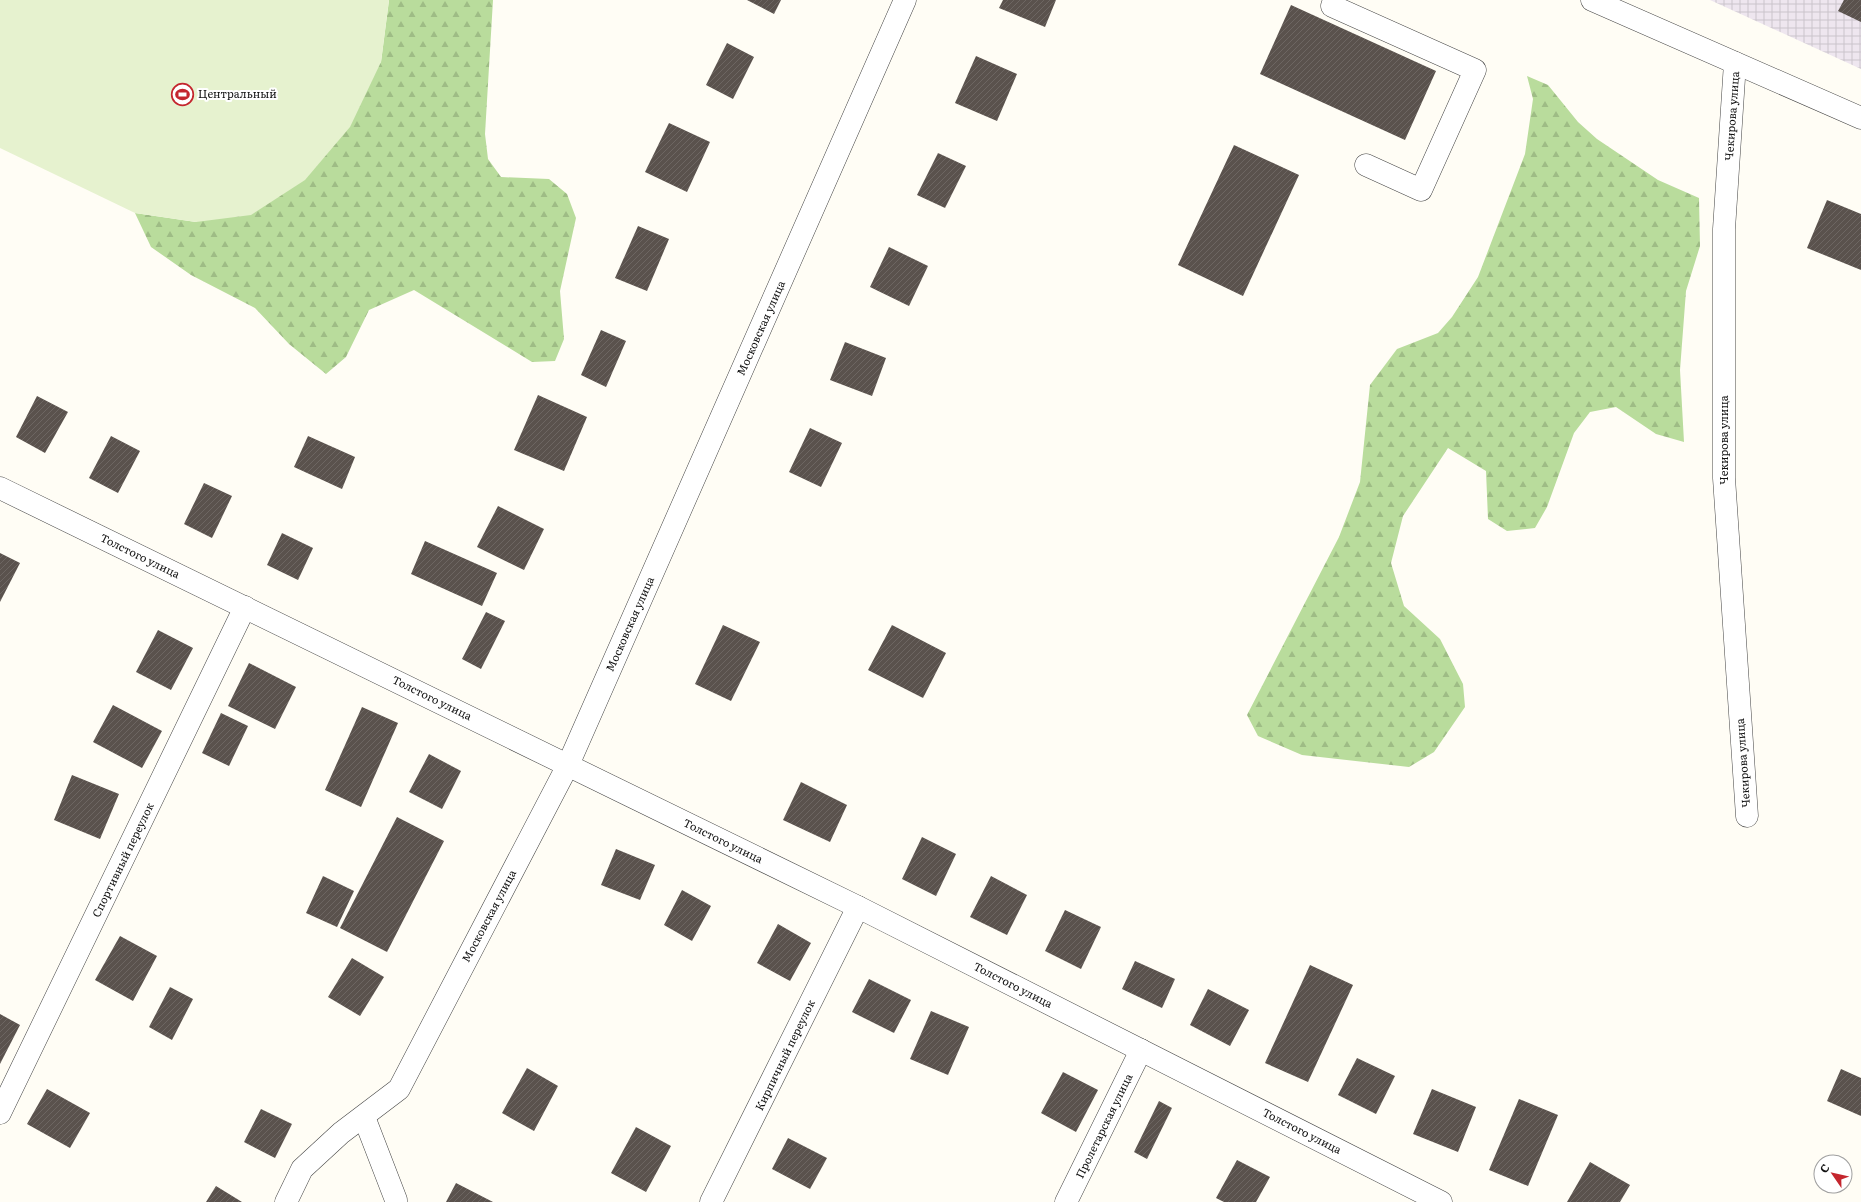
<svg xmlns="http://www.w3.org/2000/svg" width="1861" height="1202" viewBox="0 0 1861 1202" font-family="Literata,serif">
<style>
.industrial{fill:url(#industrial-grid)}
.forest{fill:url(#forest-firs)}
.pitch{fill:#e6f2cf}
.building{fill:url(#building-hatch)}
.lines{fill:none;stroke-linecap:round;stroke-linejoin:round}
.minor-casing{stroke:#444;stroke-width:23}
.minor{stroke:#fff;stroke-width:22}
.labels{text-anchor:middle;stroke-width:4;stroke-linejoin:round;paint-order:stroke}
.poi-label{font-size:11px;fill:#111;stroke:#fff;text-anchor:start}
.street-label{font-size:11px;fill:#111;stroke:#fff}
</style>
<defs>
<pattern id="industrial-grid" width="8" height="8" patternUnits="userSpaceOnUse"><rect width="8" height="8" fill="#eee6ef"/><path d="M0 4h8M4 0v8" fill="none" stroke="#cbc4cc"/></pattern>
<pattern id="forest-firs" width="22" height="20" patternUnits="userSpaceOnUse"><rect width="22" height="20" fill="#b9dc9c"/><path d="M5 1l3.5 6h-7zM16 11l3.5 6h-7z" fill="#9ebc85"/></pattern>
<pattern id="building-hatch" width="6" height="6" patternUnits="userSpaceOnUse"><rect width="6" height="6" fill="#5a524d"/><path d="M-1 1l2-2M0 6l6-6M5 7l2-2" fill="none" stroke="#6d6662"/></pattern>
</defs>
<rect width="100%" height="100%" fill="#fffdf5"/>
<path class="industrial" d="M 1710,0 L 1861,0 L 1861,69 Z"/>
<g class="forest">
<path d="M 389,0 L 493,0 L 485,134 L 488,159 L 501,177 L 549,179 L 567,194 L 576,218 L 560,291 L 564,339 L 555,361 L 532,362 L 414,290 L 369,310 L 346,357 L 326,374 L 289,344 L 255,308 L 191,275 L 151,247 L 135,213 L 196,222 L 381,62 Z"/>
<path d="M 1527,76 L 1548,85 L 1578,122 L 1597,139 L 1658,180 L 1699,198 L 1700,246 L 1686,291 L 1680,370 L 1684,442 L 1656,434 L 1616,407 L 1590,412 L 1574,433 L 1547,507 L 1535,528 L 1507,531 L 1488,519 L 1486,471 L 1448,448 L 1403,516 L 1391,563 L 1404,606 L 1440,639 L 1463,684 L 1465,707 L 1434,752 L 1409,767 L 1302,755 L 1258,736 L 1247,715 L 1339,537 L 1360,482 L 1370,385 L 1397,349 L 1438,333 L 1452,317 L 1478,277 L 1525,154 L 1533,99 Z"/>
</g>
<path class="pitch" d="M 0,0 L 389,0 L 381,62 L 350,127 L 305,180 L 251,215 L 196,222 L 135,213 L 0,148 Z"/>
<g class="building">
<path d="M 747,0 L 781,0 L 774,14 Z"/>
<path d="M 1003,0 L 1056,0 L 1045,27 L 999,8 Z"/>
<path d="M 1844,0 L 1861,0 L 1861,22 L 1838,11 Z"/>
<path d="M 1291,5 L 1436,71 L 1405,140 L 1260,74 Z"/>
<path d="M 727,43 L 754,57 L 733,99 L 706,85 Z"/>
<path d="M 976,56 L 1017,74 L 997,121 L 955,103 Z"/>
<path d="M 669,123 L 710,142 L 687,192 L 645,172 Z"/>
<path d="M 1234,145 L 1299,175 L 1243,296 L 1178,265 Z"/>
<path d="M 938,153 L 966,166 L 945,208 L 917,195 Z"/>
<path d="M 1827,200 L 1861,214 L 1861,270 L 1807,248 Z"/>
<path d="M 638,226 L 669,239 L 647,291 L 615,278 Z"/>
<path d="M 889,247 L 928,266 L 909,306 L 870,287 Z"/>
<path d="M 601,330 L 626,341 L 606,387 L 581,375 Z"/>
<path d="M 845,342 L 886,358 L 872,396 L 830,380 Z"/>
<path d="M 538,395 L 587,417 L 564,471 L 514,450 Z"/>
<path d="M 37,396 L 68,412 L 45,453 L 16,437 Z"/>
<path d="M 810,428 L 842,443 L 821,487 L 789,472 Z"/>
<path d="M 111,436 L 140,451 L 118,493 L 89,478 Z"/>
<path d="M 308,436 L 355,457 L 342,489 L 294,467 Z"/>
<path d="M 204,483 L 232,496 L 212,538 L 184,524 Z"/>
<path d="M 498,506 L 544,529 L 524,570 L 477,547 Z"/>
<path d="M 282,533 L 313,548 L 298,580 L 267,565 Z"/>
<path d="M 425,541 L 497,573 L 482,606 L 411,574 Z"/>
<path d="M 0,553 L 20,563 L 0,602 Z"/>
<path d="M 486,612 L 505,621 L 481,669 L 462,659 Z"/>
<path d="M 723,625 L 760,642 L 731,701 L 695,684 Z"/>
<path d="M 892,625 L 946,653 L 923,698 L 868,670 Z"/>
<path d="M 158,630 L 193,648 L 171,690 L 136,672 Z"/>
<path d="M 249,663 L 296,687 L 275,729 L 228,706 Z"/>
<path d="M 113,705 L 162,731 L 142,768 L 93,742 Z"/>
<path d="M 362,707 L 398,723 L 361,807 L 325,790 Z"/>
<path d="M 221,713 L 248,726 L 229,766 L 202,753 Z"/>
<path d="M 429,754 L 461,771 L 442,809 L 409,792 Z"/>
<path d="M 72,775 L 119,794 L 100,839 L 54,820 Z"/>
<path d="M 801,782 L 847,805 L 830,842 L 783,820 Z"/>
<path d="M 397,817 L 444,841 L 387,952 L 340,928 Z"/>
<path d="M 922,837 L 956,854 L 936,896 L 902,879 Z"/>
<path d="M 616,849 L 655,865 L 640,900 L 601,885 Z"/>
<path d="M 323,876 L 354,891 L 337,927 L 306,913 Z"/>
<path d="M 991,876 L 1027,895 L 1007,935 L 970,917 Z"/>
<path d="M 682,890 L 711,906 L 692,941 L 664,925 Z"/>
<path d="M 1065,910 L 1101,927 L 1081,969 L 1045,951 Z"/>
<path d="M 778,924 L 811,943 L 790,981 L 757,963 Z"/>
<path d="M 120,936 L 157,956 L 133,1001 L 95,980 Z"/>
<path d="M 352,958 L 384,977 L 360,1016 L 328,997 Z"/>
<path d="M 1135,961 L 1175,979 L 1162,1008 L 1122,989 Z"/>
<path d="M 1310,965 L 1353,985 L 1308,1082 L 1265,1063 Z"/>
<path d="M 869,979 L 911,1000 L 894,1033 L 852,1012 Z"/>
<path d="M 170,987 L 193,999 L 172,1040 L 149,1027 Z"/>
<path d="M 1208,989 L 1249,1010 L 1230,1046 L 1190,1025 Z"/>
<path d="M 931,1011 L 969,1027 L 948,1075 L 910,1059 Z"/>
<path d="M 0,1014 L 20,1025 L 0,1064 Z"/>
<path d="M 1357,1058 L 1395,1076 L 1376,1114 L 1338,1095 Z"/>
<path d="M 527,1068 L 558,1086 L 534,1131 L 502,1113 Z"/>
<path d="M 1841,1069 L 1861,1078 L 1861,1116 L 1827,1101 Z"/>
<path d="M 1063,1072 L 1098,1090 L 1076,1132 L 1041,1113 Z"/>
<path d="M 47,1089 L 90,1113 L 70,1148 L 27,1124 Z"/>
<path d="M 1432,1089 L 1476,1107 L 1458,1152 L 1413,1134 Z"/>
<path d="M 1519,1099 L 1558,1115 L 1528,1186 L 1489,1170 Z"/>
<path d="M 1159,1101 L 1172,1108 L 1147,1159 L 1134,1152 Z"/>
<path d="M 261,1109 L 292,1124 L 275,1158 L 244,1142 Z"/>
<path d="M 636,1127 L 671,1146 L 646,1192 L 611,1173 Z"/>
<path d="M 788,1138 L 827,1158 L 810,1189 L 772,1169 Z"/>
<path d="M 1237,1160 L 1270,1177 L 1256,1202 L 1224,1202 L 1216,1198 Z"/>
<path d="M 1590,1162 L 1630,1185 L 1620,1202 L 1567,1202 Z"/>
<path d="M 456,1183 L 493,1202 L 446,1202 Z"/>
<path d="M 216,1186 L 242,1202 L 206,1202 Z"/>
</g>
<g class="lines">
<defs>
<g id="minor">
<path d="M 1334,0 L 1332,6 L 1475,70 L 1421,190 L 1366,165"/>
<path d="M 1592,0 L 1861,118"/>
<path d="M 1735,63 L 1724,229 L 1724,478 L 1747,816"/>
<path d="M 0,488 L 858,907 L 1441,1202"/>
<path d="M 0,1113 L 245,607"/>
<path d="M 364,1117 L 396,1200 L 396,1202"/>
<path d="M 286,1202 L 302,1169 L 341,1133 L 399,1089 L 568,765 L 905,0"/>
<path d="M 711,1202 L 858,907"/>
<path d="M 1066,1202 L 1141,1050"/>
</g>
</defs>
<use href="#minor" class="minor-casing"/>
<use href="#minor" class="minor"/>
</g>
<defs>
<symbol id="stadium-ring" viewBox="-11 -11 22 22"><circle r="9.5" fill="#fff" stroke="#c4262e" stroke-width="1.5"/><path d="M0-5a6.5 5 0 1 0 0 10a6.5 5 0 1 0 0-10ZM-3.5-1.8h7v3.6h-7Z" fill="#c4262e"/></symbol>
</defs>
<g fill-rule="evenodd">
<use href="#stadium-ring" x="170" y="82" width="25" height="25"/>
</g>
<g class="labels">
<g class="poi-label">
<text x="198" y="98">Центральный</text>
</g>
<g class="street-label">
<text transform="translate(1732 116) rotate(-86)" y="4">Чекирова улица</text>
<text transform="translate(761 328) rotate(-66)" y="4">Московская улица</text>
<text transform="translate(1724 440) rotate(-90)" y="4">Чекирова улица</text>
<text transform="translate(140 556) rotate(26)" y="4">Толстого улица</text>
<text transform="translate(630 624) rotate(-66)" y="4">Московская улица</text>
<text transform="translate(432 698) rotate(26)" y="4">Толстого улица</text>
<text transform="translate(1743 763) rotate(-94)" y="4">Чекирова улица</text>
<text transform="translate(723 841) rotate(26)" y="4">Толстого улица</text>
<text transform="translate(123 860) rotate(-64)" y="4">Спортивный переулок</text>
<text transform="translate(489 916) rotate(-62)" y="4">Московская улица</text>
<text transform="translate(1013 985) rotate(27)" y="4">Толстого улица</text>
<text transform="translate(785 1055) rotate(-64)" y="4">Кирпичный переулок</text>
<text transform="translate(1104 1126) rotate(-64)" y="4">Пролетарская улица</text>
<text transform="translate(1302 1131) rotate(27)" y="4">Толстого улица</text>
</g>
</g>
<g transform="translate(1833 1174) rotate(304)"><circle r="19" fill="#ffffff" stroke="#a0a0a0"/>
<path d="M0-3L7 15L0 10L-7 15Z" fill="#c4262e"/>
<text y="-6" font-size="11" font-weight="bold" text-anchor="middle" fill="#111111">С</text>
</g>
</svg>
